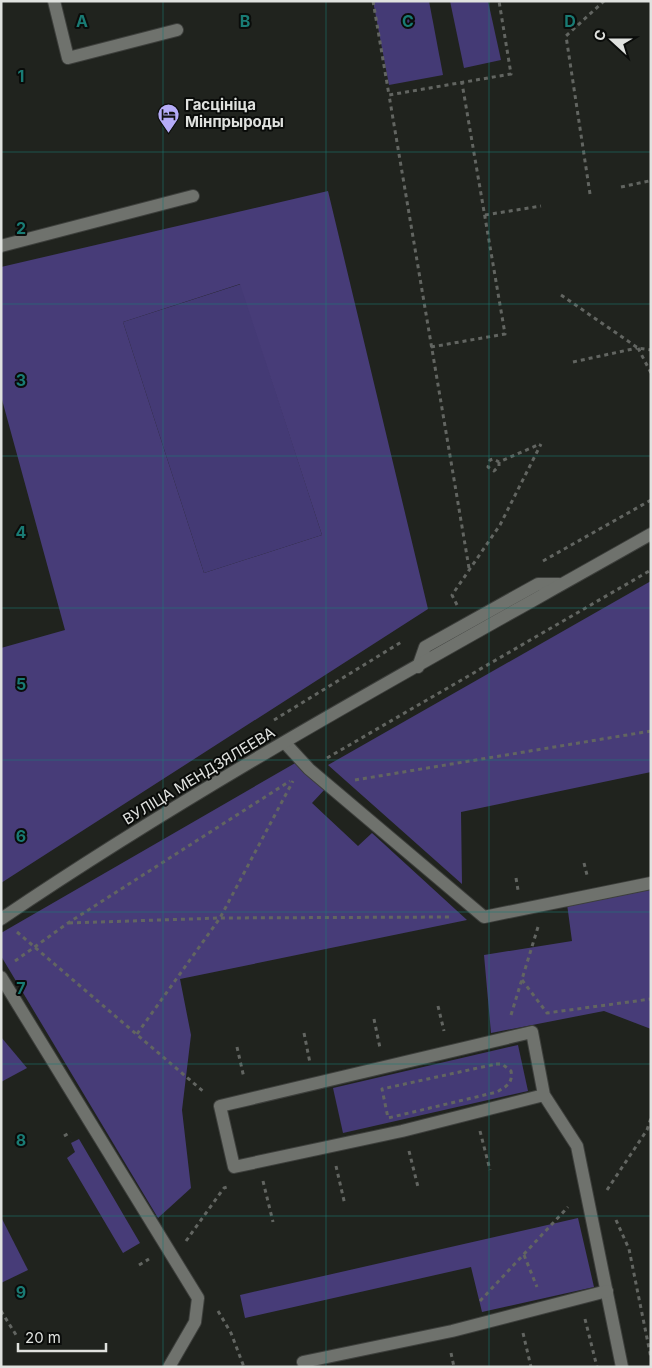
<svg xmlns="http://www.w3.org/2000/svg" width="652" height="1368" viewBox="0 0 652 1368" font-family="Inter,sans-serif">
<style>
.green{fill:#443a75}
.forest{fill:#473c78;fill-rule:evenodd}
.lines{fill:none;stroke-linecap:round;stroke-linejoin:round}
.service-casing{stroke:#3d3f3c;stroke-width:14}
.minor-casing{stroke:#3d3f3c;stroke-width:14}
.path{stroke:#626561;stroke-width:3;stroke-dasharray:4 4;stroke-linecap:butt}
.service{stroke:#6f726d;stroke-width:12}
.minor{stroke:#6f726d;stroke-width:12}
.grid{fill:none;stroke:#197b74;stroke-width:1;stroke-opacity:0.55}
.labels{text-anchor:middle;stroke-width:4;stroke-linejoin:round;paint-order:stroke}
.poi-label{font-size:15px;font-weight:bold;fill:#e0e2df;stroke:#0a0c0a;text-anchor:start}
.street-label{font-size:15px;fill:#e0e2df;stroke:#0a0c0a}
.grid-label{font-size:16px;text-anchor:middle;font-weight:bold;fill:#197b74;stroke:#0a0c0a;stroke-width:4;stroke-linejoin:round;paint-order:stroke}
</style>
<rect width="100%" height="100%" fill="#20231e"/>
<g class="green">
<path d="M 373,1 L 429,1 L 443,75 L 389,85 Z"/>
<path d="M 450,1 L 488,1 L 501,60 L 464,68 Z"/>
<path d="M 241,284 L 322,535 L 204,573 L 123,322 Z"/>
<path d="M 518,1045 L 528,1091 L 343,1133 L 333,1088 Z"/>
</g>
<g class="forest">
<path d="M 328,191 L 428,609 L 1,883 L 1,648 L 65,630 L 1,396 L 1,267 ZM 240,284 L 322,535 L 204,573 L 123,322 Z"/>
<path d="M 651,581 L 651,772 L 461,812 L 462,884 L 328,765 Z"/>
<path d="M 297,762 L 326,788 L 312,803 L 358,846 L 372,833 L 467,920 L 180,979 L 191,1035 L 182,1110 L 191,1188 L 158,1218 L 1,956 L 1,933 Z"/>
<path d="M 651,889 L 651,1029 L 604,1011 L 491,1033 L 484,955 L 572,941 L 567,904 Z"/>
<path d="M 1,1037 L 27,1068 L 1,1082 Z"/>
<path d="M 79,1139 L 140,1243 L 123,1253 L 67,1158 L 75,1152 L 71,1143 Z"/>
<path d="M 1,1217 L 28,1270 L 1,1283 Z"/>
<path d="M 578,1218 L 594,1287 L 482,1312 L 471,1267 L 245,1318 L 240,1295 Z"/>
</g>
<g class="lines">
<defs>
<g id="service">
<path d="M 54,1 L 68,58 L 177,30"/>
<path d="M 1,246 L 193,196"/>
<path d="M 285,743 L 309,769 L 484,917 L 651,883"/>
<path d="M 1,977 L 198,1298 L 195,1322 L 169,1367"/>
<path d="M 544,1095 L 402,1131 L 234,1167 L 220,1106 L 532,1032 L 544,1095 L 577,1146 L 622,1367"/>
<path d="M 303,1362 L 452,1331 L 607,1291"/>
</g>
<g id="minor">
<path d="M 418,667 L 425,647 L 538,584 L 559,584"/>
<path d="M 1,919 C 209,778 432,658 651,534"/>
</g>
</defs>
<use href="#service" class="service-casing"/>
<use href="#minor" class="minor-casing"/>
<g class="path">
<path d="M 373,1 L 389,95"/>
<path d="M 621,187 L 649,181"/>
<path d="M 590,194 L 566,36 L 604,1"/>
<path d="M 485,215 L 541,206"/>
<path d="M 561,295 L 638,348 L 651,350"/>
<path d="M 431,347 L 505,334 L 462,83"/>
<path d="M 638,348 L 651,373"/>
<path d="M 573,362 L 637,348"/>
<path d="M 499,462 L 499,466 L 494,471 L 488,467 L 490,460 L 493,459 L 499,462 L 540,444"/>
<path d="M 543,561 L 651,500"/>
<path d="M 469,568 L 389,95 L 511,74 L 499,1"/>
<path d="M 457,605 L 452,595 L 500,525 L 541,444"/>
<path d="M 274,720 L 403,641"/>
<path d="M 327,758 L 651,570"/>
<path d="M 355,780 L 651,731"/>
<path d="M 584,863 L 587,875"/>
<path d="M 516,878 L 518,890"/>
<path d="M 69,923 L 220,918 L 450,917"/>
<path d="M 17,932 L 204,1092"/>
<path d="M 15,961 L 68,923 L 290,781"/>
<path d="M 522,980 L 547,1013 L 651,999"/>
<path d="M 438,1006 L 444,1031"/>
<path d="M 511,1015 L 538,927"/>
<path d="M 374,1019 L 380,1048"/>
<path d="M 304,1033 L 310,1063"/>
<path d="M 137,1034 L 220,918 L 293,781"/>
<path d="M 237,1047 L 244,1078"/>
<path d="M 496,1064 L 502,1064 L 511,1071 C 513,1083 507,1086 497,1092 L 388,1118 L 382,1089 Z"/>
<path d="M 480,1131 L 490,1170"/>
<path d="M 64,1136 L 71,1132"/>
<path d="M 409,1151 L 418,1187"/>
<path d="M 336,1166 L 345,1205"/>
<path d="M 263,1181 L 273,1222"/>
<path d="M 607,1190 L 647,1130 L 651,1118"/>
<path d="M 616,1220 L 629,1249 L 651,1358"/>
<path d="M 186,1241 L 224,1188 L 227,1187"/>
<path d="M 524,1255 L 537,1287"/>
<path d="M 139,1265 L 149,1259"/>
<path d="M 480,1301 L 568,1207"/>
<path d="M 1,1311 L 18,1338"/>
<path d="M 218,1311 L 231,1333 L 244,1367"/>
<path d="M 585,1319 L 597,1367"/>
<path d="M 523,1333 L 531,1367"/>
<path d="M 451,1353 L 454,1367"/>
</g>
<use href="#service" class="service"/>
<use href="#minor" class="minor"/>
</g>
<path class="grid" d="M 163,1 L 163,1367M 326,1 L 326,1367M 489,1 L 489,1367M 1,152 L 651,152M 1,304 L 651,304M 1,456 L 651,456M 1,608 L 651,608M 1,760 L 651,760M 1,912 L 651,912M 1,1064 L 651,1064M 1,1216 L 651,1216"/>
<defs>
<symbol id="hotel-pin" viewBox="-11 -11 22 30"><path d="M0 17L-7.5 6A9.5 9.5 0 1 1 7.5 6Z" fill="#b5acf8" stroke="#0a0c0a"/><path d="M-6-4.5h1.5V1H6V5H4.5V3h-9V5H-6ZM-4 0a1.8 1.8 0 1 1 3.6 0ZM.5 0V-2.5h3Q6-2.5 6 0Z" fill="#111"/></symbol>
</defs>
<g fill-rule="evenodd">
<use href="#hotel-pin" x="156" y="102" width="25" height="34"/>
</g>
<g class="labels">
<g class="poi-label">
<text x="185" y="110">Гасцініца<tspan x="185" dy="17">Мінпрыроды</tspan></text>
</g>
<g class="street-label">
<text transform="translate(199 776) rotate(-31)" y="5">ВУЛІЦА МЕНДЗЯЛЕЕВА</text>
</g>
</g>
<g class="grid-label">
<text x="82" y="27">A</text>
<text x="245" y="27">B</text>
<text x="408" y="27">C</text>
<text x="570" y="27">D</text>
<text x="21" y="82">1</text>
<text x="21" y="234">2</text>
<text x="21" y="386">3</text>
<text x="21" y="538">4</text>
<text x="21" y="690">5</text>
<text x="21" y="842">6</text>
<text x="21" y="994">7</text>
<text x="21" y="1146">8</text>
<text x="21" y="1298">9</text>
</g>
<rect width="652" height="1368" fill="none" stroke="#e0e2df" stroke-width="5"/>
<g transform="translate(612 40) rotate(291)" stroke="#0a0c0a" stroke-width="4" paint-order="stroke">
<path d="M0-4L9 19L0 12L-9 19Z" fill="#e0e2df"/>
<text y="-8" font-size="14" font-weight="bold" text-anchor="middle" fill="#e0e2df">С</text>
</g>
<path d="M18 1343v8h88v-8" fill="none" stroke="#e0e2df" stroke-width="2.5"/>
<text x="25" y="1343" font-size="15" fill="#e0e2df" stroke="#0a0c0a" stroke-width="4" paint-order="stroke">20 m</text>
</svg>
